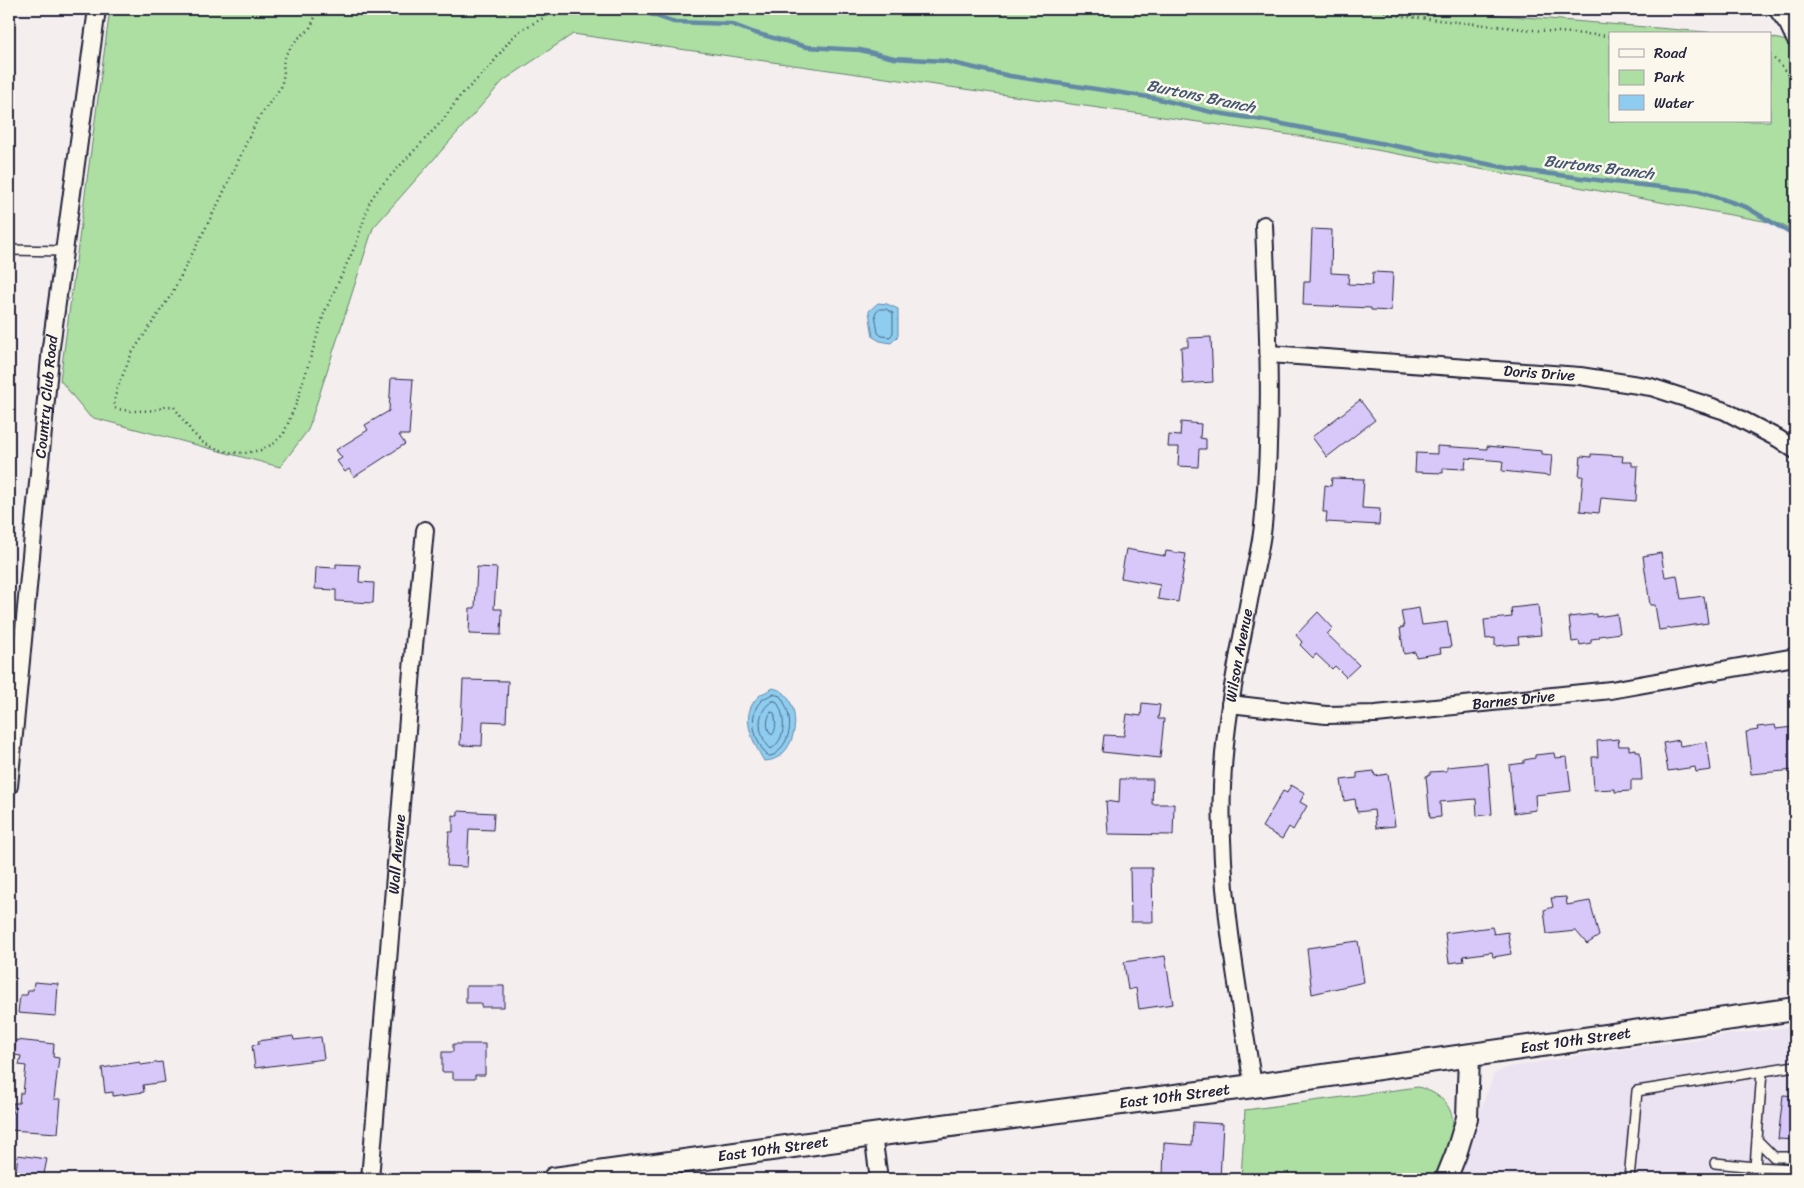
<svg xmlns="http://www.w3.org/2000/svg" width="1804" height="1188" font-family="Sriracha,sans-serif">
<rect width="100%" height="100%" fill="#f4eeef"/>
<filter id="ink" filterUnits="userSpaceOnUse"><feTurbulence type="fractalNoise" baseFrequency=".02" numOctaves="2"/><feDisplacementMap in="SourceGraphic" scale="10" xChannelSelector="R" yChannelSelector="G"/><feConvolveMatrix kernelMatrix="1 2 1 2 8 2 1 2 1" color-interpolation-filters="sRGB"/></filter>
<g filter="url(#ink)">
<path fill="#ece3f2" d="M1795 1026V1179H1455L1494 1074 1509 1067 1601 1052Z"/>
<g fill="#acdfa1" stroke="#67806e">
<path d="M110 9H1428L1730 34H1610V121H1770V37L1795 43V232L1780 224 1305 137 573 34 503 81 373 228 308 430 280 467 90 417 60 380Z"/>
<path d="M1418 1087C1438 1092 1454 1105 1453 1127 1452 1143 1440 1165 1435 1179H1241L1245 1110Z"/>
</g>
<g fill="#8ecdef" stroke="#6389a7">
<path d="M878 303 887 304 898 309V336L891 343 880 341 873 337 869 311Z"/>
<path d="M773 688C776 689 781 690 784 693 804 713 795 761 764 761 753 742 738 715 759 696 762 693 769 691 773 688Z"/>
</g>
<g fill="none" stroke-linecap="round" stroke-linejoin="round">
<g stroke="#4d6683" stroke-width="1">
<path d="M880 309H886L893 313V333L890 337 882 336 878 333 875 314Z"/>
<path d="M773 694 780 696C791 711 794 733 781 748 778 753 774 756 768 756 755 743 746 714 762 700 765 697 770 696 773 694Z"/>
<path d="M773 701H776C786 715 787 739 771 749 757 736 755 710 773 701Z"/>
<path d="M771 712 774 713C776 720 777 730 772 735 766 730 766 719 771 712Z"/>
</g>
<g stroke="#6389a7" stroke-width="4.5">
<path d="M516 9 533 12 561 9"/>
<path d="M595 9 645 12 674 22 731 24 755 33 807 47 860 50 894 58 944 61 1010 76 1155 98 1211 112 1262 120 1513 169 1613 182 1698 191 1746 207 1795 236"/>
</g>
</g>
<g fill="#d8c8fa" stroke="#22223b">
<path d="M1312 229 1332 230 1331 273 1349 274 1348 284 1372 285 1373 272 1393 273 1391 311 1371 310V308L1303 305 1304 282H1310Z"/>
<path d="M1211 337 1213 382 1183 384 1181 347H1188V338Z"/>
<path d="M391 378 413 379 409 435H399L405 444 354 477 349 469 345 472 337 461 342 458 336 450 368 430 365 425 389 411Z"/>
<path d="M1360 400 1375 420 1327 457 1312 437Z"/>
<path d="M1181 422 1201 424 1200 438 1206 439V449H1199L1198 467 1178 466 1179 447H1168L1169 435 1180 436Z"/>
<path d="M1437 446 1487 449V446L1542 451V454L1552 455 1550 476 1502 471 1503 461 1466 458 1465 469 1443 468V473L1415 472 1416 453 1437 454Z"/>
<path d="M1591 454 1623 456 1622 462H1632V466H1638L1636 501 1601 498 1599 513 1580 511 1583 476H1579L1581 456 1591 457Z"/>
<path d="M1332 478 1364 479 1362 508 1380 509 1379 525 1326 522 1327 512H1323L1325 485 1331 486Z"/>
<path d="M1126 549 1165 556 1166 551 1186 554 1178 602 1158 599 1160 585 1121 578Z"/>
<path d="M1661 553 1665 577 1677 575 1681 599 1704 596 1708 623 1659 630 1655 605H1650L1643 556Z"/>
<path d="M336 564 360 565 359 582 374 583 373 603 336 601V590L315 589 316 567 336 568Z"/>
<path d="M477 567 497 568 494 609H502L501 635 469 634 470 608H475Z"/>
<path d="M1538 605 1541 635 1518 637 1519 644 1495 646V638L1486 639 1484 620 1512 617 1511 608Z"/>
<path d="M1419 608 1422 625 1447 622 1451 647 1440 648 1441 653 1416 657 1415 652 1404 654 1400 628 1404 627 1401 611Z"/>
<path d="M1318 612 1333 628 1327 634 1359 665 1346 677 1335 666 1332 669 1316 654 1313 658 1300 645 1302 642 1296 635Z"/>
<path d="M1596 614V617L1617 614 1620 633 1599 636V638L1591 639V643L1580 645 1579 641 1572 642 1569 617Z"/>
<path d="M463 680 508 681 506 722 483 721 482 746 460 745Z"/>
<path d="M1142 703 1160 705 1158 719H1164L1160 758 1102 752 1104 735 1124 736 1127 714 1141 716Z"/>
<path d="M1775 725 1776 729 1793 727 1795 770 1751 774 1746 732 1758 730 1757 727Z"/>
<path d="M1618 739 1619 746H1629V750L1636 749V752H1640L1642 780H1631V791L1615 792V789L1594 790 1592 757H1598L1597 741Z"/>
<path d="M1679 740 1680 746 1707 742 1711 770 1696 772 1695 767 1668 771 1663 743Z"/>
<path d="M1554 753 1555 758 1567 757 1571 791 1535 795 1536 810 1514 813 1509 765 1524 763V760L1535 758V755Z"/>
<path d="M1488 763 1492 814 1477 816 1476 799 1440 802 1441 817 1430 818 1426 776 1430 775V772L1447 771V767Z"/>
<path d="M1374 771 1375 776 1388 774 1395 826 1376 828 1374 810 1357 812 1355 799 1344 801 1341 780 1357 778V773Z"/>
<path d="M1120 779H1153L1152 804H1174L1173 835 1108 834 1106 801 1119 803Z"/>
<path d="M1291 785 1305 793 1300 802 1307 806 1293 830 1289 827 1282 839 1262 827 1283 791 1287 793Z"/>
<path d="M458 811 494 813 493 830 469 829 467 867 447 866 449 832H453V815L458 816Z"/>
<path d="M1130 868H1152L1153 922H1131Z"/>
<path d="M1566 897 1567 905 1590 901 1599 936 1587 944 1576 931 1547 934 1544 910 1553 907 1551 898Z"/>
<path d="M1492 927 1494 934 1508 932 1511 954 1493 957 1492 952 1463 956 1464 961 1449 963 1445 933Z"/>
<path d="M1358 941 1364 982 1312 994 1307 948Z"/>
<path d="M1165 956 1173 1004 1139 1009 1136 988 1128 990 1124 962Z"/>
<path d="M34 982 58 984 56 1016 18 1013 20 995H27L28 990H33Z"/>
<path d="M466 986H504V1007H481V1003H466Z"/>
<path d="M293 1036 294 1040 321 1037 324 1059 255 1068 252 1045 259 1044 258 1041Z"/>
<path d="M16 1040 54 1044 53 1057 59 1058 54 1099H61L58 1133 9 1130V1112L12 1113 13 1103H19L20 1093H23L26 1066 19 1065 21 1056 14 1055Z"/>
<path d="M453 1044H485V1075H475V1079H453V1072H442V1052H453Z"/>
<path d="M140 1062 141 1065 162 1062 165 1082 143 1085 144 1092 113 1096V1092L105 1093 102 1068Z"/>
<path d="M1783 1095 1795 1096V1140L1778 1139Z"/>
<path d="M1193 1122 1223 1124 1220 1179H1163L1164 1143 1192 1145Z"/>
<path d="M18 1155 47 1159 43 1179H15Z"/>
</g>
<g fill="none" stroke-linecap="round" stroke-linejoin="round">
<g stroke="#22223b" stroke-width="12">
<g id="service">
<path d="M9 250 64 251"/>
<path d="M1762 1071 1755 1167 1795 1169"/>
<path d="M1757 1140 1774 1157H1795"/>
<path d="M1715 1163 1755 1167"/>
<path d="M1629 1179 1637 1091 1795 1066"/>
</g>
</g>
<g stroke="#22223b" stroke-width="20">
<g id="minor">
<path d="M1777 9 1788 24 1795 39"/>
<path id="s1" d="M1269 354 1580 376 1651 387 1725 411 1779 439 1795 450"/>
<path id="s2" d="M1230 704 1326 715 1376 714 1611 690 1795 657"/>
<path id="s3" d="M9 786 51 347 97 9"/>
<path id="s4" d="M1253 1086C1238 987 1218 888 1222 787 1224 721 1239 655 1251 590 1255 568 1261 547 1263 525 1273 425 1268 326 1264 225"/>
<path d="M873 1135 879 1179"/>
<path id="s5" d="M370 1179 414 646 425 530"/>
</g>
</g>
<g stroke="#22223b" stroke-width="24">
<path id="tertiary" d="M1446 1179 1456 1154 1467 1118 1469 1056"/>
</g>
<g stroke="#22223b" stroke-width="26">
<g id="secondary">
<path id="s6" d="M554 1179 873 1135 1253 1086 1795 1009"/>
</g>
</g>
<g stroke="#22223b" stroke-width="2.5" stroke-dasharray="1 4" stroke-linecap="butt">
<path d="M319 9 309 30 297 39 286 54 283 64 284 73 281 87 257 120 220 200 171 295 132 353 117 389 114 402 115 408C126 412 143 411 155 410 162 408 168 405 174 407L192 432 202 442 214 448 228 452 245 453 261 450 275 443 284 433 296 404 325 311 356 244 370 201 379 188 443 120 460 96 489 68 510 40 521 30 545 17 554 9"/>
<path d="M1380 9 1386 12 1400 16 1533 30 1610 36"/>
<path d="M1770 56C1787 67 1793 83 1795 102"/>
<path d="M1795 108C1793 120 1788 135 1795 146"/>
</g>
<use href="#service" stroke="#fbf7ec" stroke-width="9"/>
<use href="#minor" stroke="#fbf7ec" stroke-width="16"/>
<use href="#tertiary" stroke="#fbf7ec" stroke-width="20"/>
<use href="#secondary" stroke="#fbf7ec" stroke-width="22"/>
</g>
</g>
<g text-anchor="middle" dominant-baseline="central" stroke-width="5" stroke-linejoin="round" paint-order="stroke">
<g font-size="15" fill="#22223b" stroke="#fbf7ec">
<text stroke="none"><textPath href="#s1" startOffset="271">Doris Drive</textPath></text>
<text stroke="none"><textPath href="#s3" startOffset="391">Country Club Road</textPath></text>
<text stroke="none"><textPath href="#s4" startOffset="434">Wilson Avenue</textPath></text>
<text stroke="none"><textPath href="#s2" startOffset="285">Barnes Drive</textPath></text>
<text stroke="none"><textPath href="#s5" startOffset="326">Wall Avenue</textPath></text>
<text stroke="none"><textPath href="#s6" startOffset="1031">East 10th Street</textPath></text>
<text stroke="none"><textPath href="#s6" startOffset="626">East 10th Street</textPath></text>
<text stroke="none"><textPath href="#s6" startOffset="221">East 10th Street</textPath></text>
</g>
<g font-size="16" font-style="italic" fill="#425571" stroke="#fbf7ec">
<text transform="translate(1201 96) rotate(12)">Burtons Branch</text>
<text transform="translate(1599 167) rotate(7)">Burtons Branch</text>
</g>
</g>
<rect width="1804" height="1188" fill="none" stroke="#fbf7ec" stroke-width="30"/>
<rect x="15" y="15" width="1774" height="1158" fill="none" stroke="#22223b" stroke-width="2" filter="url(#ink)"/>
<rect x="1609" y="32" width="162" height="90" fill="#fbf7ec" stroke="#a4a2a5"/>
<rect x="1619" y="49" width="25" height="8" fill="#fbf7ec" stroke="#a4a2a5"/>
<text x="1654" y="58" font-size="15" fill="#22223b">Road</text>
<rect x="1619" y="70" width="25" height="15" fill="#acdfa1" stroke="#a4a2a5"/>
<text x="1654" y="82" font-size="15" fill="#22223b">Park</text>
<rect x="1619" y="95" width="25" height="15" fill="#8ecdef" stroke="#a4a2a5"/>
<text x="1654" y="108" font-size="15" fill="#22223b">Water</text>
</svg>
